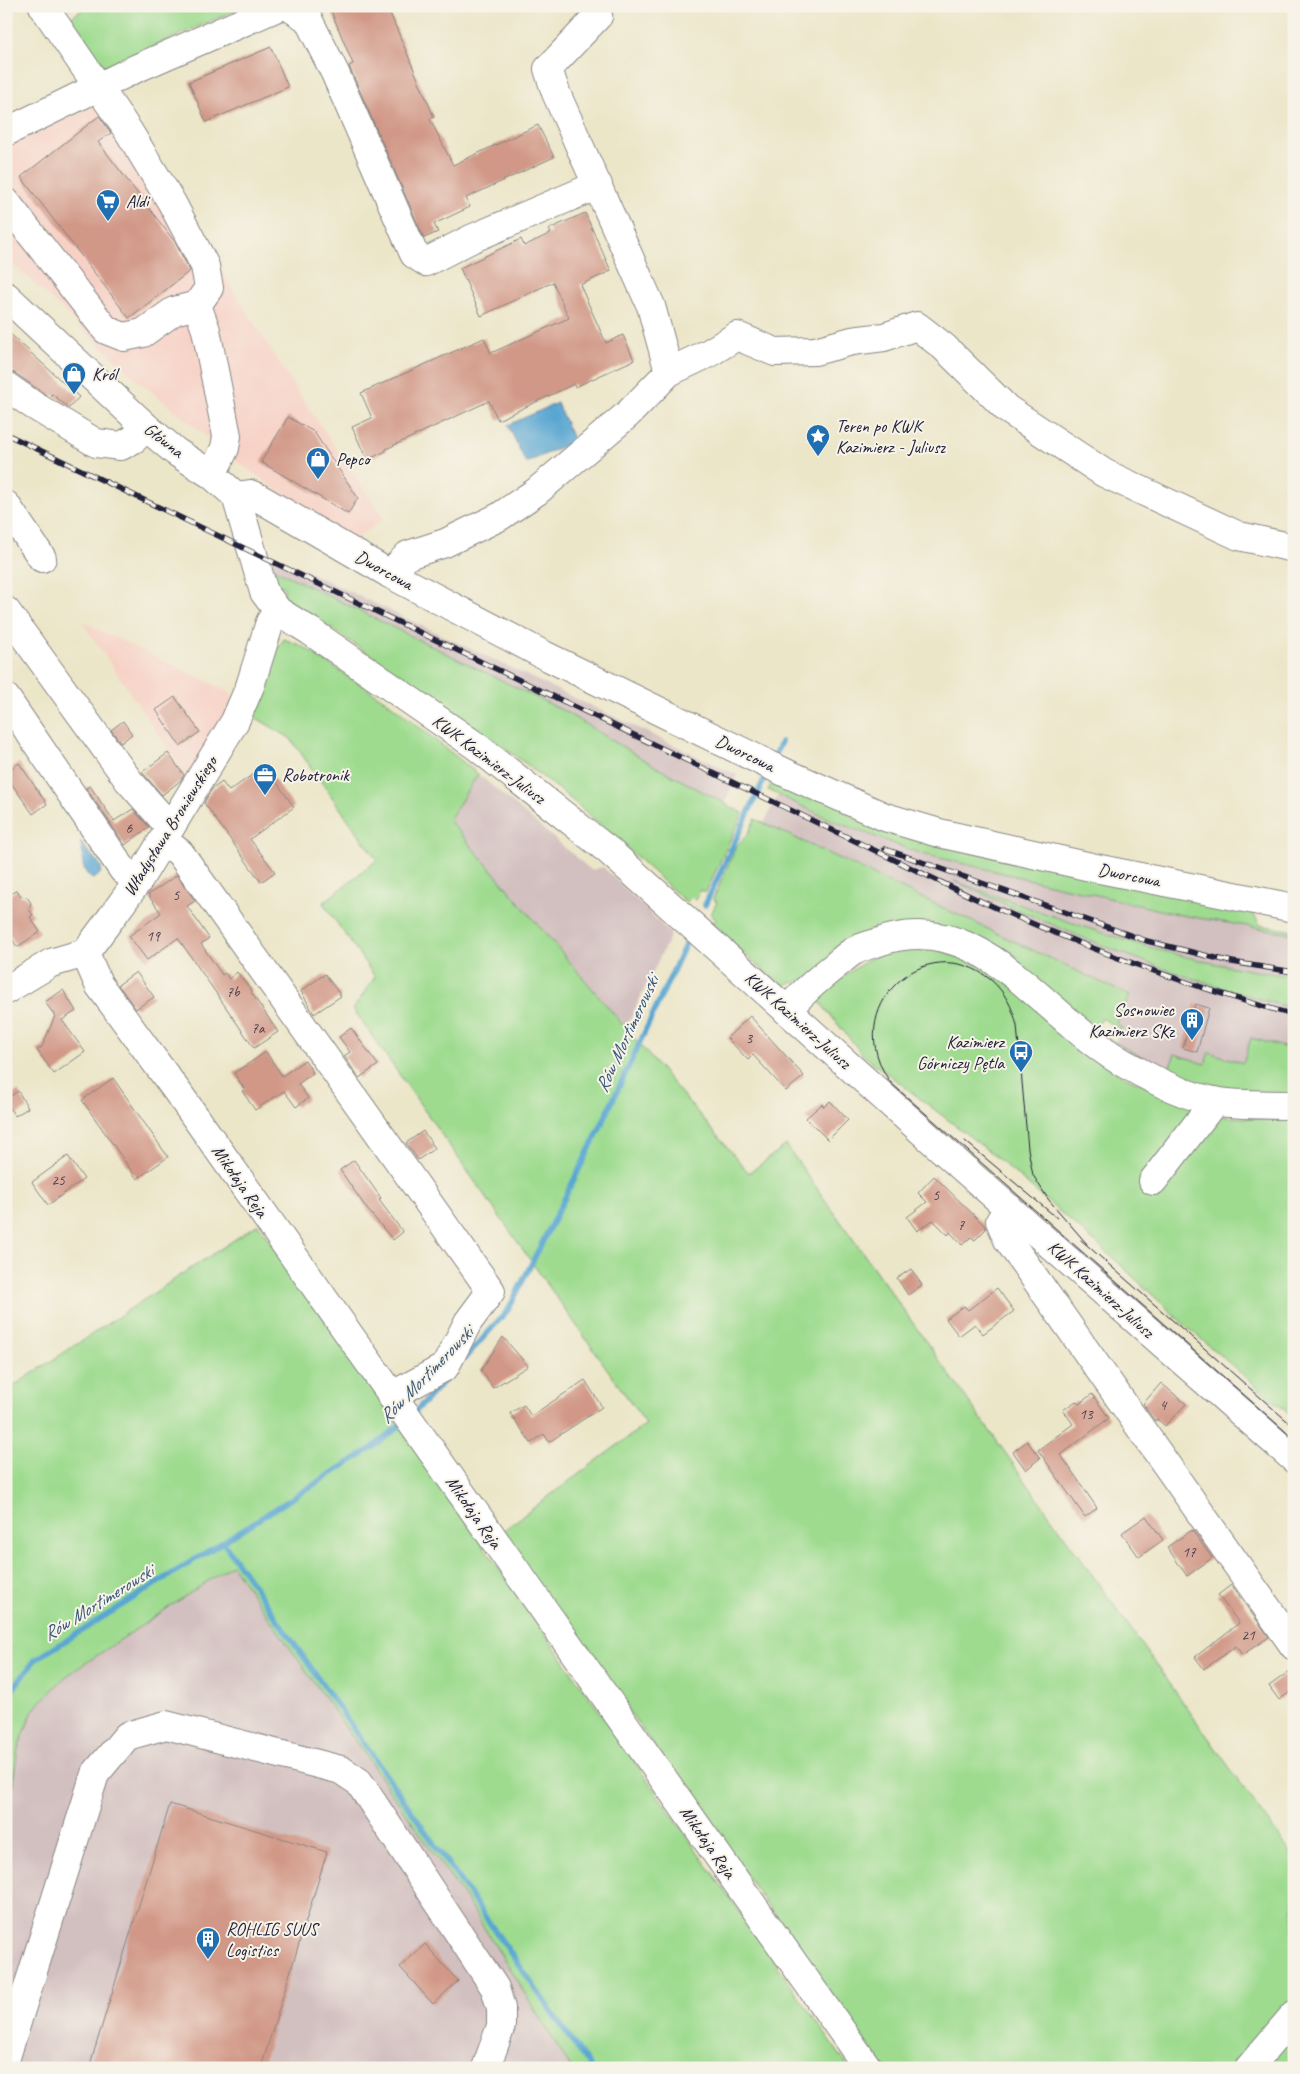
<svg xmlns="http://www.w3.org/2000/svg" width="1300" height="2074" font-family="Caveat,sans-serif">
<rect width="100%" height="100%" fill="#f7f3e8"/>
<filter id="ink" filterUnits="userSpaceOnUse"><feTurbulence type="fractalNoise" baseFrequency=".02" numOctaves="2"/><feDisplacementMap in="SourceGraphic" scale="10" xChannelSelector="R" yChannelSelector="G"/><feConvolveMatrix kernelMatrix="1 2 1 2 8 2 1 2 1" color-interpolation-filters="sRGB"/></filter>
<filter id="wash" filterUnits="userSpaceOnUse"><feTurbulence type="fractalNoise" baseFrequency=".0096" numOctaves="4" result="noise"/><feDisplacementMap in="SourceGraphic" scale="20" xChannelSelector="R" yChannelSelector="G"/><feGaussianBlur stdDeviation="1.12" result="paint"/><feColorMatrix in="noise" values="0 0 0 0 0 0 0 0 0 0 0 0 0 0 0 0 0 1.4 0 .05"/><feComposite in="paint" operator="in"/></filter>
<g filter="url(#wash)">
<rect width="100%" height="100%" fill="#ece6c9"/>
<g fill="#f7d1c6">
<path d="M120 95 216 263 299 394 384 519 355 539 315 518 242 465 137 380 6 257V147Z"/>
<path d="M82 622 231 693 232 707 189 779Z"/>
</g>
<g fill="#d2bfbf">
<path d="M270 554 737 775 724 804 658 768 562 710 272 568Z"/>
<path d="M478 774 591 870 603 867 671 934 626 1027 449 820Z"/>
<path d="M778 795 833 821 922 854 1181 915 1294 934V976L1229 967 1135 944 962 884 1069 932 1195 979 1294 1009V1050L1251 1038 1243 1063 1209 1052 1206 1064 1169 1072 1115 1042 1122 1028 1117 1024 1129 996 764 823Z"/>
<path d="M232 1565 470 1905 571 2068H6V1828L18 1749 33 1710 65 1677Z"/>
</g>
<g fill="#9edb8f" stroke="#607e65">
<path d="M87 6H246L105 67 68 20Z"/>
<path d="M272 568 562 710 658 768 743 813 706 892 700 890 696 900 691 897 686 902C645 865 604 826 561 791 473 721 377 660 284 597L282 594 285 592 283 586 278 587Z"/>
<path d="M284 639 302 646 389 703 478 774 449 820 749 1173 786 1145 1294 1858V2068H884L501 1532 646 1424 353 1009 375 977 323 903 377 860 290 738 253 716 272 656Z"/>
<path d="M773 781 1252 912 1260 925 1294 931V934L1181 915 922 854 833 821 768 790Z"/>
<path d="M755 819 1130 996 1117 1023 1122 1028 1121 1030 1102 1018 1093 1030 937 928 797 982 780 985 712 925 716 920 711 914 717 902 713 899 737 845 748 834Z"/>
<path d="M954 881C1065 920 1175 964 1294 976V1009C1239 993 1183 977 1130 956 1070 934 1012 907 954 881Z"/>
<path d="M921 943 990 969 1125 1077 1227 1117 1294 1120V1418L1189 1329 1111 1256 990 1152 863 1055 818 1000 832 984 881 951Z"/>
<path d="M1107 1038 1168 1072 1175 1054 1205 1064 1209 1052 1243 1063 1251 1038 1294 1050V1096L1261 1097 1185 1083Z"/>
<path d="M258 1224 849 2068H571L470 1905 232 1565 65 1677 33 1710 18 1749 6 1828V1391Z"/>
</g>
<g fill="#59a6d2" stroke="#3e6486">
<path d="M557 403 574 441 526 463 508 425Z"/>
<path d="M80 842 101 866C102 874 99 876 92 879 77 866 86 857 80 842Z"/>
</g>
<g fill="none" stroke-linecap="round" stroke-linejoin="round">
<g stroke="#59a6d2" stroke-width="5.5">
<path d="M774 758 781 742"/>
<path d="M705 905 768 771"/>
<path d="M459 1365 508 1310 600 1128 687 941"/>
<path d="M413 1414 446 1379"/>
<path d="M223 1542 591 2068"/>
<path d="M6 1707 12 1690 35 1660 372 1448 402 1424"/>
</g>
</g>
<g id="blocks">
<g fill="#d19887">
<path d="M329 6H387L434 117 430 119 453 165 538 125 554 157 466 198 470 207 434 224 438 232 424 238 349 66 353 64Z"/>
<path d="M271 47 288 87 206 122 189 82Z"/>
<path d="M99 116 111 133 98 142 175 242 190 271 129 318 21 177Z"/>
<path d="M585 213 611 271 580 285 606 343 623 335 634 360 575 387 574 384 498 420 489 401 386 449V451L367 460 352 427 372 418 361 393 484 338 491 353 569 318 553 282 481 316 460 268 521 239 524 246 551 233 549 229Z"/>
<path d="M6 330 79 397 69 408 52 394 49 397 15 373 6 371Z"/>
<path d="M288 417 314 432 358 498 348 514 261 462Z"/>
<path d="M175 697 200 732 180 746 156 710Z"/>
<path d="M123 721 132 734 121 743 111 730Z"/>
<path d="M168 753 184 775 180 781 162 795 142 772Z"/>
<path d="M19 763 47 804 33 814 6 776V772Z"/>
<path d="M265 766 294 807 250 839 275 872 261 882 204 803 211 790 222 782 229 791Z"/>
<path d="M90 786 114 821 133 809 149 827 125 845 86 788Z"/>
<path d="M177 875 195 901 187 906 209 938 201 944 222 975 225 973 229 979 237 972 252 991 251 992 278 1032 254 1048 178 938 147 960 129 936 161 913 148 895Z"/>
<path d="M17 890 21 896 27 897 31 903 29 909 33 915 30 917 40 932 17 947 6 929V897Z"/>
<path d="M136 972 154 997 136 1009 118 985Z"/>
<path d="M325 974 341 996 314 1014 301 991Z"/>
<path d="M63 990 76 1011 62 1020 85 1052 54 1074 37 1050 42 1047 55 1016 45 1002Z"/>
<path d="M1195 1004 1209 1008 1197 1052 1183 1048Z"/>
<path d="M750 1016 804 1076 786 1091 753 1055 748 1060 727 1038Z"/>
<path d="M351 1028 378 1065 359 1078 344 1056 350 1052 339 1037Z"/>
<path d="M266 1052 282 1076 305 1060 313 1073 298 1084 308 1098 296 1107 284 1091 255 1110 242 1091 245 1090 234 1073Z"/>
<path d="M113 1078 168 1157 137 1179 82 1100Z"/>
<path d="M18 1091 28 1108 15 1116 6 1103V1099Z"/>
<path d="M830 1101 848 1120 828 1140 806 1118 822 1104 824 1107Z"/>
<path d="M423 1131 435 1148 418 1160 406 1143Z"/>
<path d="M68 1156 84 1179 48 1205 32 1182Z"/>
<path d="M354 1160 381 1198 379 1200 403 1232 393 1240 367 1209 340 1170Z"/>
<path d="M934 1176 985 1226 986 1229 975 1240 971 1237 962 1245 950 1232 948 1235 933 1220 917 1231 907 1217 927 1202 918 1193Z"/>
<path d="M911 1269 922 1285 908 1295 897 1278Z"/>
<path d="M997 1288 1014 1311 983 1334 975 1324 959 1336 946 1319 964 1306 968 1310Z"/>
<path d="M503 1337 528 1366 493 1388 481 1370Z"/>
<path d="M585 1380 602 1407 549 1442 544 1434 531 1443 510 1413 524 1405 531 1416Z"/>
<path d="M1161 1383 1186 1404 1165 1426 1157 1419 1155 1421 1143 1404Z"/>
<path d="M1092 1394 1109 1418 1061 1455 1097 1508 1085 1517 1038 1450 1073 1424 1063 1410 1076 1401 1079 1404Z"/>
<path d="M1027 1441 1040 1458 1026 1470 1013 1452Z"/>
<path d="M1146 1516 1163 1540 1139 1557 1122 1533Z"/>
<path d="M1192 1530 1212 1558 1187 1576 1167 1547Z"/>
<path d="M1231 1585 1269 1637 1242 1655 1236 1646 1204 1669 1195 1657 1239 1623 1218 1595Z"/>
<path d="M1294 1668V1689L1279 1700 1269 1686Z"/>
<path d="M170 1804 327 1852 261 2068H89Z"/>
<path d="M425 1944 458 1981 433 2004 400 1967Z"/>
</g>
</g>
</g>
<g filter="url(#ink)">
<use href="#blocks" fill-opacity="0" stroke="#878482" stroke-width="1"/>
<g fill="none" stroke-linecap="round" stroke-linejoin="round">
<g stroke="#878482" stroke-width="30">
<g id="minor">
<path d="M288 6 308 19 335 73 414 254 426 262 471 239 598 185"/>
<path d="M6 132 135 69 280 6"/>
<path d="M6 202 106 330 124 337 143 333 174 311 197 305 209 288 205 266 172 203 129 132 43 6"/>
<path d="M6 296 146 427 176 452 212 475 236 496 264 592 278 611 310 631 476 746 609 851 964 1169 1294 1459"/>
<path d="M197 305 206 330 227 436 225 448 212 475"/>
<path d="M669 372 709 353 737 336 775 352 815 351 852 341 884 337 917 326 944 347 1007 409 1104 473 1239 536 1294 548"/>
<path d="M6 386 33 405 96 443 121 446 134 439 146 427"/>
<path d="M236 496 250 494 259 498 390 574 542 654 786 773 885 817 939 833 1100 869 1294 908"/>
<path d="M6 505 42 558"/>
<path d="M390 574 408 555 445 543 499 517 536 492 628 414 669 372 651 306 556 93 548 69 598 16 594 6"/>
<path d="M6 611 129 781 162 818 172 825"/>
<path d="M6 698 123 870 138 881"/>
<path d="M163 840 180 853 491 1291 468 1322 445 1367 391 1396"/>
<path d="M85 953 99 985 179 1094 868 2068"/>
<path d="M6 990 51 963 85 953 111 918 138 881 235 721 250 686 270 622 278 611"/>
<path d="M787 1011C801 993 818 979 836 965 842 960 848 954 854 951 861 947 869 945 876 943 981 903 1046 1021 1127 1065 1153 1080 1185 1096 1214 1101 1239 1106 1269 1104 1294 1105"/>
<path d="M1153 1181 1215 1101"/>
<path d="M1009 1208 1000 1221 1008 1240 1294 1646"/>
<path d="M6 2057 95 1774 127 1736 166 1725 341 1770 359 1782 495 1988 501 2008V2026L486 2068"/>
<path d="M1249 2068 1294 2015"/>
</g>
</g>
<use href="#minor" stroke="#fff" stroke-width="28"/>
<g stroke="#22223b" stroke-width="1">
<path d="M965 1141 1057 1218"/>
<path d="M1081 1240 1294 1427"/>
<path d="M1087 1244 1048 1199 1033 1175 1028 1149 1017 1026C1013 1008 1005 992 991 980 926 926 837 1009 891 1083L1294 1439"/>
</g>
<g stroke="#22223b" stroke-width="5.5">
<g id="rail">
<path d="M6 434 974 898C1078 945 1184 985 1294 1015"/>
<path d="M885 849 1147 941 1232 962 1294 972"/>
</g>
</g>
<use href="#rail" stroke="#f7f3e8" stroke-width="4" stroke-dasharray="11" stroke-linecap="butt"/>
</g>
</g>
<defs>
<g id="supermarket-pin" transform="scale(1.25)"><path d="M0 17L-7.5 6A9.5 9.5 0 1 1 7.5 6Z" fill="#1f6fb2" stroke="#f7f3e8"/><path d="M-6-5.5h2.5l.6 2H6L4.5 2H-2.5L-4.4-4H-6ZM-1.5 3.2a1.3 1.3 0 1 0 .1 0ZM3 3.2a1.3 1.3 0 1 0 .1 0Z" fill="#fff"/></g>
<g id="shop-pin" transform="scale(1.25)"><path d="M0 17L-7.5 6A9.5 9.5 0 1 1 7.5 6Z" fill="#1f6fb2" stroke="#f7f3e8"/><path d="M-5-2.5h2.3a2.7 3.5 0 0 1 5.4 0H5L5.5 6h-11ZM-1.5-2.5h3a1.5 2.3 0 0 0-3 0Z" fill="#fff"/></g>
<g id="sight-pin" transform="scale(1.25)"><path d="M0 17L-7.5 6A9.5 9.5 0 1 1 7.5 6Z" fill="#1f6fb2" stroke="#f7f3e8"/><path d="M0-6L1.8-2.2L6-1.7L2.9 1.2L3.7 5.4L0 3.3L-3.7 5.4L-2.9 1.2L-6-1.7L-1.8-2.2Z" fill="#fff"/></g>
<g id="office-pin" transform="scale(1.25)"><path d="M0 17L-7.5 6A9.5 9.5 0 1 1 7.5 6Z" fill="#1f6fb2" stroke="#f7f3e8"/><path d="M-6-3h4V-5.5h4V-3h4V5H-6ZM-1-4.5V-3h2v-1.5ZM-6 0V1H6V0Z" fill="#fff"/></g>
<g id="building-pin" transform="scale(1.25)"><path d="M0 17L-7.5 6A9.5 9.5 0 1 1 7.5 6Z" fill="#1f6fb2" stroke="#f7f3e8"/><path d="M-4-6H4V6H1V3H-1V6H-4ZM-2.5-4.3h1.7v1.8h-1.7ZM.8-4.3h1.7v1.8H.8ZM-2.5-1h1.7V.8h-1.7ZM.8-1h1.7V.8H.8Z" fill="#fff"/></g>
<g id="bus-pin" transform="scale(1.25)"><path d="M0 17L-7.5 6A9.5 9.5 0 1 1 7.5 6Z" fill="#1f6fb2" stroke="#f7f3e8"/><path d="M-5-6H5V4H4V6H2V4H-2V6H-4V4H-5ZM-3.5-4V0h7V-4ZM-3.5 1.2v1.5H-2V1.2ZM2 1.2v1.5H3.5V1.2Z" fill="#fff"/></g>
</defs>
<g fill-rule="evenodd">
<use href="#supermarket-pin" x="108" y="201"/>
<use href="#shop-pin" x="74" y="374"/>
<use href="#sight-pin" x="818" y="436"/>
<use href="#shop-pin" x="318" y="459"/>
<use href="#office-pin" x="265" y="775"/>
<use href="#building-pin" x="1192" y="1020"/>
<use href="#bus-pin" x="1021" y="1052"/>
<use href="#building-pin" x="208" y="1939"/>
</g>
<g text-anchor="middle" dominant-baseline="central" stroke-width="4" stroke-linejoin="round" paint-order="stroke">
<g font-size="15" fill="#4e404e">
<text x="129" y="828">6</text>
<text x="176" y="895">5</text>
<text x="153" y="936">19</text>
<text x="233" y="992">7b</text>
<text x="258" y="1028">7a</text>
<text x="749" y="1038">3</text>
<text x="58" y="1180">25</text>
<text x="936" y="1195">5</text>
<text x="961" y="1225">7</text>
<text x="1163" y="1405">4</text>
<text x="1086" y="1414">13</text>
<text x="1189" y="1552">17</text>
<text x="1248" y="1635">21</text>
</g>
<g font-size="18" fill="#22223b" stroke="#f7f3e8" text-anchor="start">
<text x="126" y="201">Aldi</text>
<text x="92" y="374">Król</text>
<text x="836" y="426">Teren po KWK<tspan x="836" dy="21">Kazimierz - Juliusz</tspan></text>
<text x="336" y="459">Pepco</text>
<text x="282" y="775">Robotronik</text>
<text x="1174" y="1010" text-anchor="end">Sosnowiec<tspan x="1174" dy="21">Kazimierz SKz</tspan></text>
<text x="1004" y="1042" text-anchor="end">Kazimierz<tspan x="1004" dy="21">Górniczy Pętla</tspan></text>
<text x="226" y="1929">ROHLIG SUUS<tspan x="226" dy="21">Logistics</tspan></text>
</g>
<g font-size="18" fill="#22223b" stroke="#f7f3e8">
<text transform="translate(164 440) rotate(38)">Główna</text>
<text transform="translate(384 570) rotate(29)">Dworcowa</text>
<text transform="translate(745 753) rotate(26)">Dworcowa</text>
<text transform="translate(489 759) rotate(37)">KWK Kazimierz-Juliusz</text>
<text transform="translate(170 826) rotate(-58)">Władysława Broniewskiego</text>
<text transform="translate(1129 875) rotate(11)">Dworcowa</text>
<text transform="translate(798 1020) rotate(42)">KWK Kazimierz-Juliusz</text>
<text transform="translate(240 1181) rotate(55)">Mikołaja Reja</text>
<text transform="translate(1101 1289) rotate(42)">KWK Kazimierz-Juliusz</text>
<text transform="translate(474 1512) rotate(55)">Mikołaja Reja</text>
<text transform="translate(708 1842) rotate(55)">Mikołaja Reja</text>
</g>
<g font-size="19" font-style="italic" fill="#385777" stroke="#f7f3e8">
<text transform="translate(627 1034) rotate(-65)">Rów Mortimerowski</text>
<text transform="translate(426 1375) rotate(-46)">Rów Mortimerowski</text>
<text transform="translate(98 1603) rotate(-32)">Rów Mortimerowski</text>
</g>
</g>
<rect width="1300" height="2074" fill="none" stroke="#f7f3e8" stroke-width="25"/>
</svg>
